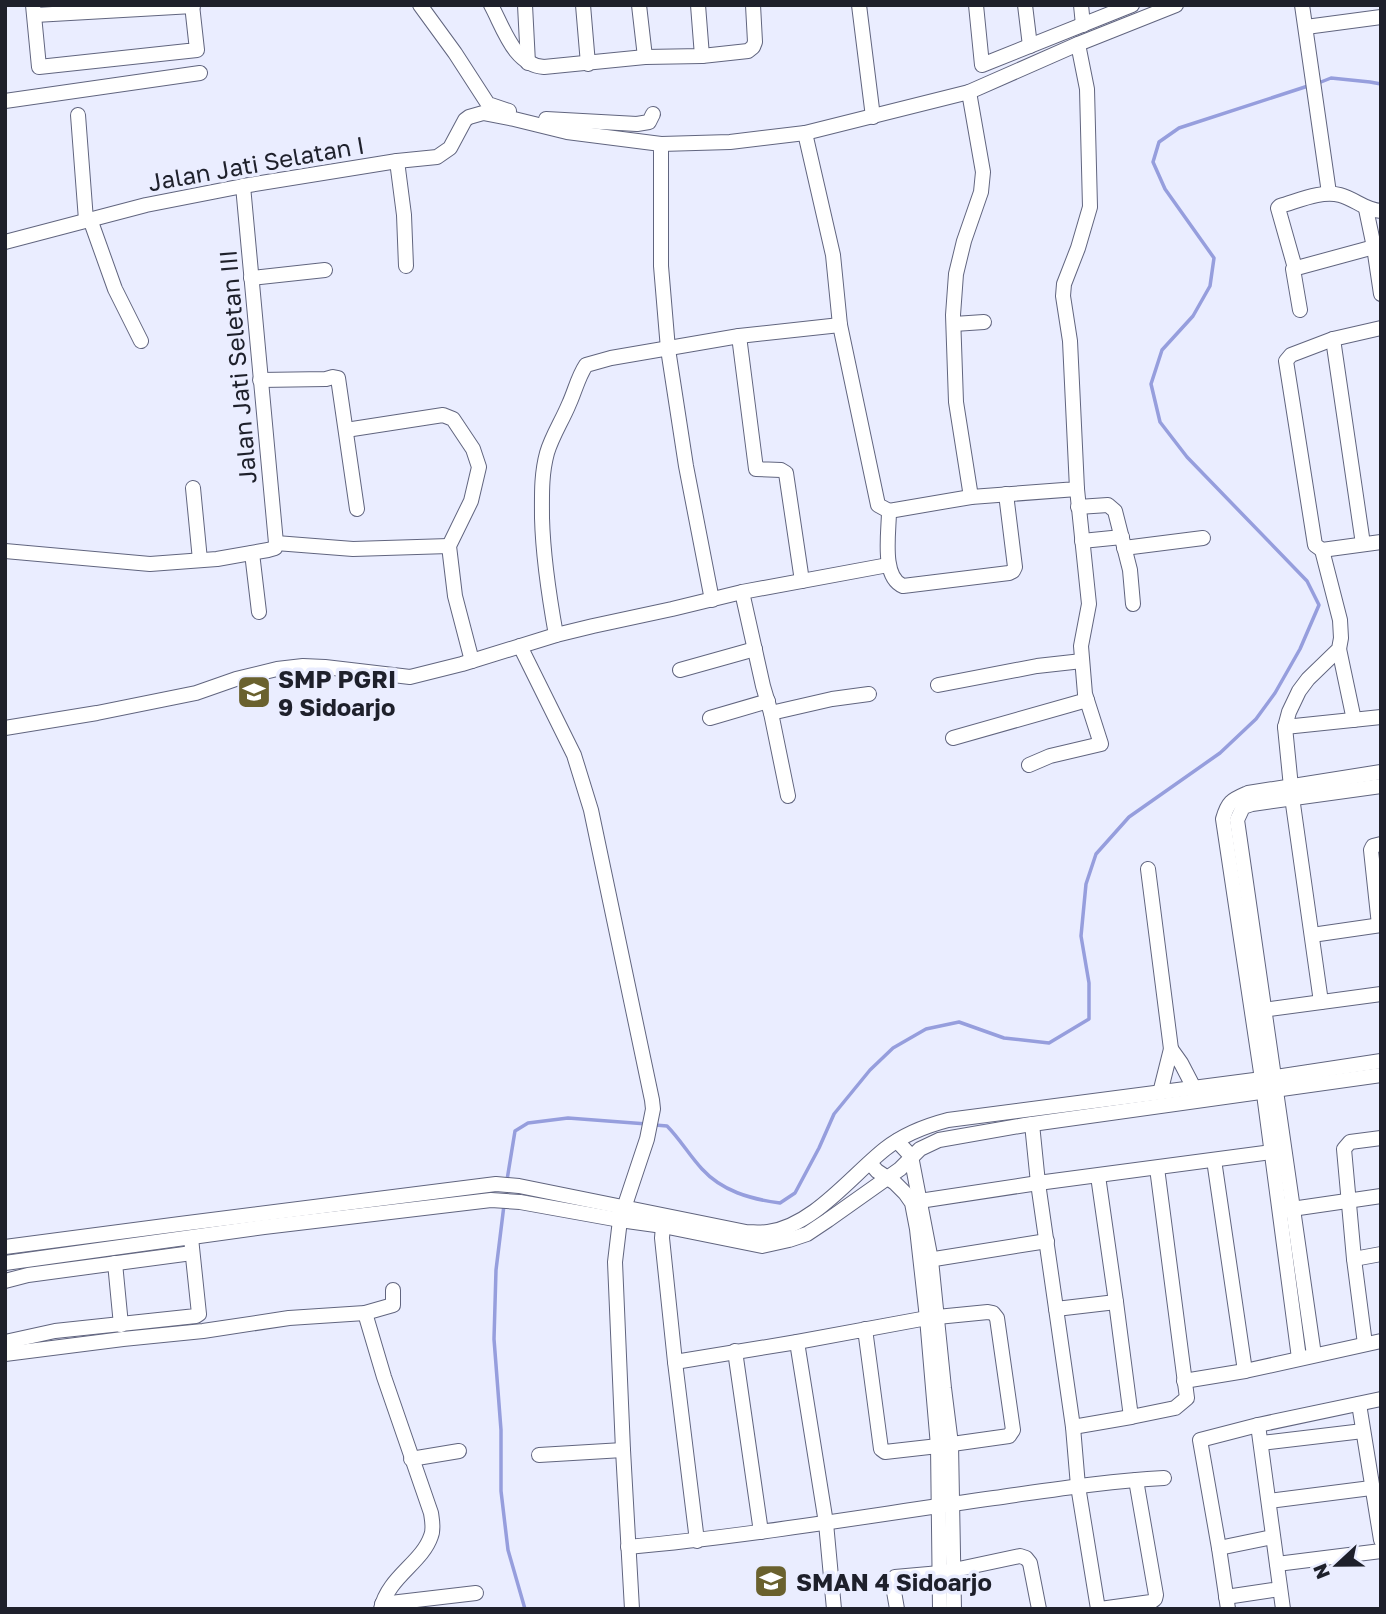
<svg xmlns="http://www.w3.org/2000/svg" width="1386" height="1614" font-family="'Golos Text',sans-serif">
<rect width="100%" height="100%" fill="#eaedff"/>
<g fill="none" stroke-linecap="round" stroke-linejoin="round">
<g stroke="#969edd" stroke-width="3.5">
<path d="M1316 84 1331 78 1370 82 1381 84"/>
<path d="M655 1125 667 1126C680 1139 689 1155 702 1169 722 1191 750 1199 780 1203L795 1193 819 1148 834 1114 870 1070 893 1048 926 1029 959 1022 1004 1038 1049 1043 1089 1019V983L1081 936 1086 884 1096 854 1129 817 1220 753 1256 719 1275 693 1300 649 1319 605 1307 581 1187 457 1160 422 1151 384 1162 350 1193 316 1210 286 1214 258 1165 189 1153 162 1159 142 1179 128 1308 86"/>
<path d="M507 1180 515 1131 528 1123 568 1118 647 1124"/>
<path d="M504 1205 496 1270 494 1339 501 1430V1491L508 1550 525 1609"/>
</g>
<g stroke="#61657f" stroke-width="16">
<g id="minor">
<path d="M33 5 39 67 197 50 192 5"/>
<path d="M420 5 455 53 488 104 509 111"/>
<path d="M491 5C504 29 514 65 544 67L645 57 702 56 748 51 753 47 755 42 753 5"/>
<path d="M525 5 528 63"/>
<path d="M583 5 588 64"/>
<path d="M639 5 645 57"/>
<path d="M698 5 702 56"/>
<path d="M859 5 873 117"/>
<path d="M976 5 982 65 1132 5"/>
<path d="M1025 5 1030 46"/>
<path d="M1081 5 1083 25"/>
<path d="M1302 5 1329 193"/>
<path d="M35 15 193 6"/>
<path d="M1306 27 1381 17"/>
<path d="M969 92 1078 44 1176 5"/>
<path d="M5 101 200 73"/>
<path d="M78 115 86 220"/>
<path d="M546 119 637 124 649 122 653 114"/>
<path d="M805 133 833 255 840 325 878 505 889 511C889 532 881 577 903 586L1009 573 1013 571 1015 567 1006 494"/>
<path d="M661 144 730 142 805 133 969 92 983 172 981 192 964 241 956 274 953 315 956 402 971 497"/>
<path d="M397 161 404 215 406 266"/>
<path d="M243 186 276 543"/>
<path d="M1366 209 1374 247 1381 294"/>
<path d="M90 219 115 289 141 341"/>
<path d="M5 242 146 205 243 186 397 161 437 157 450 148 465 120 469 117 483 113 514 119 567 132 661 144V266L668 349 686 466 712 600"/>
<path d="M1295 268 1278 208 1280 206C1298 201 1321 190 1340 195 1355 199 1365 210 1381 211"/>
<path d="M251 278 325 270"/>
<path d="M1300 310 1293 269 1374 247"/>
<path d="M954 324 984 322"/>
<path d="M1381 328 1333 339 1291 355 1286 361 1315 545 1322 550 1381 542"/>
<path d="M739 336 756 469 781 470 786 473 802 581"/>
<path d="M1333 339 1363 544"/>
<path d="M260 380 326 379 333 377 338 378 357 509"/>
<path d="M346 430 443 415 453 419 473 449 479 467 471 501 449 546 455 596 472 661"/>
<path d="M193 488 200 560"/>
<path d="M1078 507 1108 505 1115 511 1130 570 1133 604"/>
<path d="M889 511 971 497 1077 489 1070 341 1063 296 1064 284 1078 248 1090 207 1087 89 1078 44"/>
<path d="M1082 541 1122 537"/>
<path d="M276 543 353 549 449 546"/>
<path d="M1124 548 1203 538"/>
<path d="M5 551 150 564 217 559 268 550 275 548 276 543"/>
<path d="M252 553 259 612"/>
<path d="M742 592 763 686 771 713 788 796"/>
<path d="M556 635C549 596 543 558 542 518 542 496 541 475 547 453 552 436 562 421 569 404 575 391 578 377 586 365L611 358 739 336 840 325"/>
<path d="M520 646 574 755 591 810 652 1100 653 1109 647 1139 620 1220 615 1262 623 1450 632 1609"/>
<path d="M1339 649 1354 720"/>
<path d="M680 670 755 649"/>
<path d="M938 685 1037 666 1082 661"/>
<path d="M771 713 832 699 869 694"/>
<path d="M710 718 768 701"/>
<path d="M1285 727 1381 717"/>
<path d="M5 728 97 713 196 693 236 679 277 669 303 666 325 667 410 677 462 664 556 635 593 626 672 609 742 592 888 565"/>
<path d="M953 738 1087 700"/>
<path d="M1029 765 1050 756 1101 744 1085 694 1081 646 1089 604 1077 489"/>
<path d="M1148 869 1171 1049"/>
<path d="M1379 925 1371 850 1373 846 1381 844"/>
<path d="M1312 935 1381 925"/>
<path d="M1321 1002 1292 797 1285 727 1289 712 1299 691 1308 679 1339 649 1341 638 1340 620 1322 550"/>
<path d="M1263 1010 1381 994"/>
<path d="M1160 1093 1171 1049 1181 1063 1194 1088"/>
<path d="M1032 1124 1038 1183 1073 1427 1078 1486 1098 1609"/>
<path d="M897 1141 911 1156 931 1260 944 1388 951 1444 954 1609"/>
<path d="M1214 1160 1245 1371"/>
<path d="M870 1163 877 1171 895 1183 905 1193 912 1203 917 1229 927 1318 938 1446 940 1609"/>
<path d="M1098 1176 1116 1302 1131 1417"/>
<path d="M913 1202 1038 1183 1272 1152"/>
<path d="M1285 1210 1381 1196"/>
<path d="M663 1226 662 1238 675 1362 697 1541"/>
<path d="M5 1247 180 1224 496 1184 519 1186 746 1232C753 1232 761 1233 768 1232 813 1226 851 1176 885 1149 904 1134 925 1126 948 1120L1262 1079 1381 1061"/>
<path d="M1354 1259 1381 1254"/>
<path d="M922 1261 1047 1241"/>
<path d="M5 1263 264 1227 491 1200 520 1202 620 1220 663 1226 762 1246 789 1240 807 1234 828 1220 900 1169 920 1149 939 1140 1025 1125 1381 1075"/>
<path d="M115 1263 121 1325"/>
<path d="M5 1281 28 1275 192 1253"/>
<path d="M1056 1309 1116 1302"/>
<path d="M365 1313 384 1377 431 1513C432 1520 434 1529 431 1536 422 1563 388 1577 381 1609"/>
<path d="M5 1342 55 1331 196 1316 199 1314 191 1238"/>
<path d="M797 1342 826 1523 834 1609"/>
<path d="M1365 1344 1354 1259 1344 1149 1350 1142 1381 1138"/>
<path d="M735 1351 761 1532"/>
<path d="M5 1354 123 1339 203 1331 289 1318 365 1313 393 1305V1290"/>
<path d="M1314 1355C1289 1176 1261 998 1237 820L1243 807 1252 804 1381 786"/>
<path d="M1299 1358 1262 1079 1223 819C1228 801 1232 800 1248 793L1381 772"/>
<path d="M675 1362 797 1342 927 1318 988 1312 993 1313 997 1318 1013 1430 1009 1436 938 1446 885 1452 881 1449 865 1329"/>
<path d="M1184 1381 1245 1371 1381 1341"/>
<path d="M1359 1404 1381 1540"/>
<path d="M1258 1425 1283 1609"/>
<path d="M1073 1427 1131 1417 1175 1408 1187 1398 1157 1168"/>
<path d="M1261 1443 1363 1431"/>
<path d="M539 1455 623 1450"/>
<path d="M411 1459 459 1451"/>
<path d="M1269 1501 1371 1488"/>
<path d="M628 1547C751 1536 872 1515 994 1498 1051 1490 1107 1481 1164 1478"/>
<path d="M1219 1548 1272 1537"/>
<path d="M1277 1564 1381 1551"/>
<path d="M1226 1597 1280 1589"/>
<path d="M382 1604 476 1593"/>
<path d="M897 1609 892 1580 895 1577 940 1573 1020 1556 1026 1558 1030 1563 1039 1609"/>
<path d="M1100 1609 1151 1602 1155 1599 1156 1595 1136 1480"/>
<path d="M1228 1609 1219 1548 1200 1440 1258 1425 1381 1399"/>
</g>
</g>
<use href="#minor" stroke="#fff" stroke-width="14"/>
</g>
<defs>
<g id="school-square" transform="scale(1.75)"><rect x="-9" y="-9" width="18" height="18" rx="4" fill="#6a612e" stroke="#eaedff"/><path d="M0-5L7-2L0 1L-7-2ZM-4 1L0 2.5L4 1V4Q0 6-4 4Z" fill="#fff"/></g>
</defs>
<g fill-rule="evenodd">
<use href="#school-square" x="254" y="692"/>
<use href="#school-square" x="771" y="1581"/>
</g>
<g text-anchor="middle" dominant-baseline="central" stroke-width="7" stroke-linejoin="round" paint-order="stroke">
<g font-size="24" fill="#1e202b" stroke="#eaedff">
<text transform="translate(256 163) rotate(-10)">Jalan Jati Selatan I</text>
<text transform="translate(237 367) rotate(-95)">Jalan Jati Seletan III</text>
</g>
<g font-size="24" font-weight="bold" fill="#1e202b" stroke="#eaedff" text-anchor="start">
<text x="278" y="678">SMP PGRI<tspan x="278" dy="28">9 Sidoarjo</tspan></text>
<text x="796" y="1581">SMAN 4 Sidoarjo</text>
</g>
</g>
<rect width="1386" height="1614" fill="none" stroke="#1e202b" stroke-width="14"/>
<g transform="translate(1337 1565) rotate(248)" stroke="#eaedff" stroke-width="5" paint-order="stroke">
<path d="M0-5L12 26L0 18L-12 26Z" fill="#1e202b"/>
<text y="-10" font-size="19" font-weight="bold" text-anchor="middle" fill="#1e202b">N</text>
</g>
</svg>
